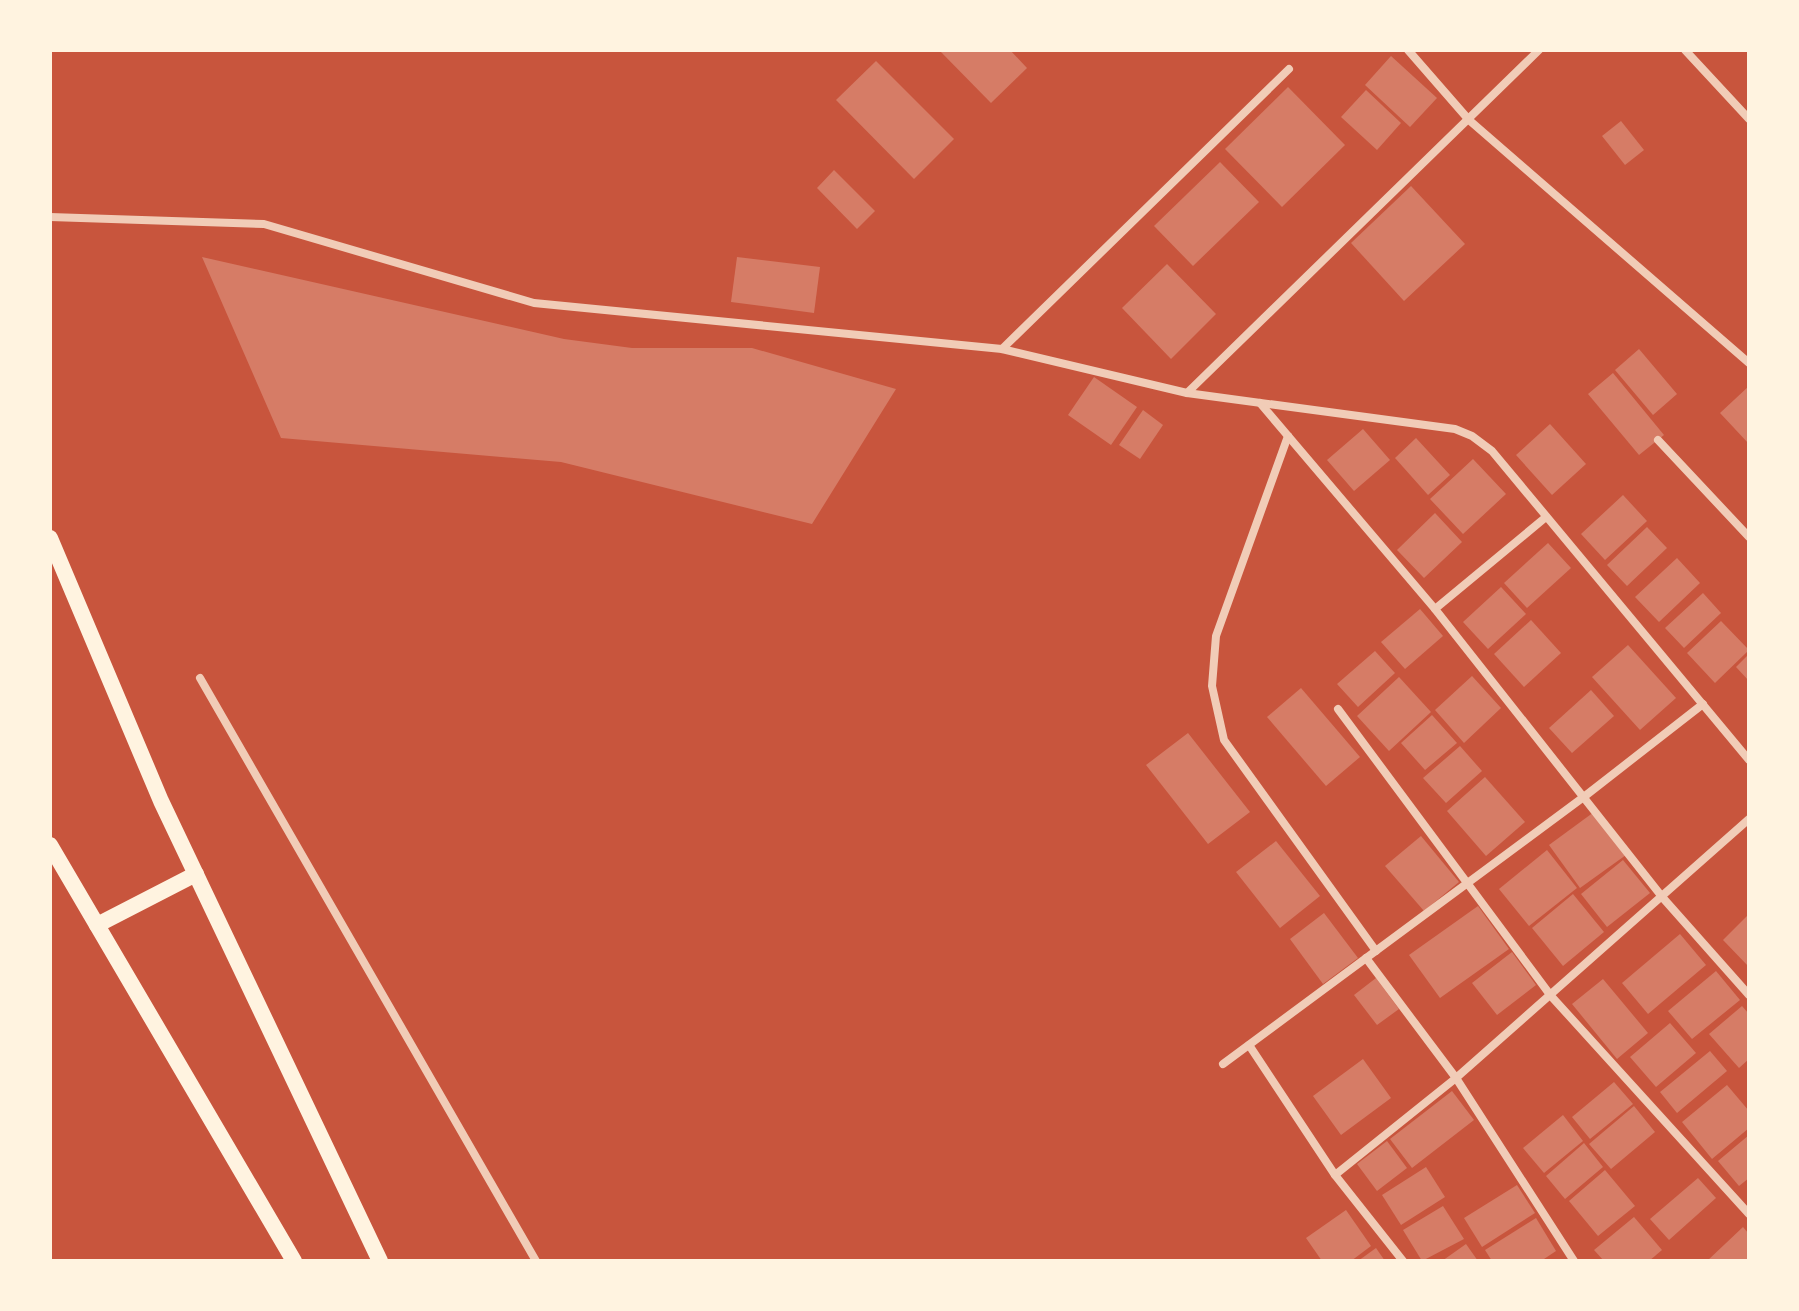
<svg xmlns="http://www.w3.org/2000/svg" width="1799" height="1311" font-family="Karla,sans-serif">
<rect width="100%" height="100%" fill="#c8553d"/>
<g fill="#d67c66">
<path d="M939 50H1010L1027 68 991 103Z"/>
<path d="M1391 56 1437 98 1410 127 1365 85Z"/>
<path d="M876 61 954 139 914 179 836 100Z"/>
<path d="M1288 87 1345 145 1282 207 1225 149Z"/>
<path d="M1366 90 1401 123 1377 150 1341 117Z"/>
<path d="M1621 121 1644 150 1625 165 1602 136Z"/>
<path d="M1220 162 1259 202 1193 266 1154 226Z"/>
<path d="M834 170 875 211 857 229 817 188Z"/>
<path d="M1411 186 1465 244 1404 301 1351 243Z"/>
<path d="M202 257 564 339 632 348H752L896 389 812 524 561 462 281 438Z"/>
<path d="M737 257 820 267 814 313 731 302Z"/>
<path d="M1167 264 1216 314 1171 359 1122 308Z"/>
<path d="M1639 349 1677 394 1653 415 1615 370Z"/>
<path d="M1613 373 1664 435 1639 455 1588 394Z"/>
<path d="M1094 377 1137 407 1111 445 1068 415Z"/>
<path d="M1749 386V444L1720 413Z"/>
<path d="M1143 410 1163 425 1140 459 1119 445Z"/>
<path d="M1550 424 1586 464 1552 495 1516 455Z"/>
<path d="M1363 429 1390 460 1354 491 1327 460Z"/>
<path d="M1416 438 1450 475 1428 495 1395 458Z"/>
<path d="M1473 459 1506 494 1463 534 1430 499Z"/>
<path d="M1623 495 1647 521 1605 560 1581 534Z"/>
<path d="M1435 513 1462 542 1424 578 1397 550Z"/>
<path d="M1647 527 1667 548 1627 586 1607 565Z"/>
<path d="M1548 543 1571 568 1527 608 1504 583Z"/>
<path d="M1677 558 1700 583 1659 622 1635 597Z"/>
<path d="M1501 587 1526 614 1488 649 1463 622Z"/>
<path d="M1703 593 1721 613 1684 648 1665 628Z"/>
<path d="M1420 609 1443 636 1405 669 1381 642Z"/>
<path d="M1531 620 1561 653 1524 687 1494 654Z"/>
<path d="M1721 621 1749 650 1715 683 1687 653Z"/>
<path d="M1628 645 1676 698 1640 730 1592 677Z"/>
<path d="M1375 651 1395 673 1358 707 1337 684Z"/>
<path d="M1749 654V681L1736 667Z"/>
<path d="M1472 676 1501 708 1464 743 1435 710Z"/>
<path d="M1399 677 1431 712 1389 751 1357 716Z"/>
<path d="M1301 688 1360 757 1326 786 1267 717Z"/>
<path d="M1591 690 1614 716 1572 753 1549 728Z"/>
<path d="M1432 715 1457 743 1425 770 1401 743Z"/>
<path d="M1188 733 1250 812 1208 844 1146 765Z"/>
<path d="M1460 746 1482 771 1446 803 1423 778Z"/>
<path d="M1485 777 1525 822 1486 856 1447 811Z"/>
<path d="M1594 812 1626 855 1580 888 1549 845Z"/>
<path d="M1421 836 1459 882 1424 911 1385 866Z"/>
<path d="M1276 841 1320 896 1280 928 1236 872Z"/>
<path d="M1547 850 1577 888 1529 926 1499 889Z"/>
<path d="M1623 860 1650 893 1607 927 1581 894Z"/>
<path d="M1573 894 1604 932 1563 966 1532 928Z"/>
<path d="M1478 906 1509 949 1440 998 1409 955Z"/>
<path d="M1324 913 1358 958 1323 984 1290 939Z"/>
<path d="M1749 914V967L1723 940Z"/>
<path d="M1680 934 1706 965 1648 1014 1622 983Z"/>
<path d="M1512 952 1536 985 1497 1015 1472 983Z"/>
<path d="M1716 971 1740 1000 1692 1039 1668 1011Z"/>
<path d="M1376 978 1399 1009 1377 1025 1354 995Z"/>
<path d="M1603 979 1648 1033 1617 1059 1572 1004Z"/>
<path d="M1742 1006 1749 1014V1059L1739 1068 1709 1034Z"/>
<path d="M1670 1023 1696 1053 1656 1087 1630 1057Z"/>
<path d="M1710 1051 1727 1071 1677 1113 1660 1092Z"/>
<path d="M1363 1059 1391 1098 1341 1135 1313 1096Z"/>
<path d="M1614 1082 1633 1104 1590 1139 1572 1117Z"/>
<path d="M1727 1085 1749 1111V1128L1712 1159 1682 1122Z"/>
<path d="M1452 1091 1474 1120 1412 1168 1390 1139Z"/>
<path d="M1634 1106 1655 1132 1611 1169 1589 1144Z"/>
<path d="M1563 1115 1583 1141 1544 1173 1523 1148Z"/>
<path d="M1749 1135V1178L1739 1186 1718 1161Z"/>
<path d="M1387 1141 1407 1168 1377 1191 1357 1164Z"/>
<path d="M1584 1143 1603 1167 1565 1199 1546 1176Z"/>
<path d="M1426 1167 1445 1197 1401 1225 1382 1195Z"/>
<path d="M1605 1170 1635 1206 1598 1236 1569 1201Z"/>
<path d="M1698 1178 1716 1198 1669 1240 1650 1219Z"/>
<path d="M1517 1185 1535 1213 1482 1247 1464 1218Z"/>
<path d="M1443 1206 1464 1239 1422 1261 1403 1230Z"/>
<path d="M1346 1210 1371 1246 1351 1261H1322L1306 1238Z"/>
<path d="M1634 1217 1662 1250 1649 1261H1604L1594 1250Z"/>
<path d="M1536 1218 1556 1251 1541 1261H1492L1485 1250Z"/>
<path d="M1743 1227 1749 1234V1261H1707Z"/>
<path d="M1466 1244 1478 1261H1442Z"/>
<path d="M1376 1248 1385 1261H1358Z"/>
</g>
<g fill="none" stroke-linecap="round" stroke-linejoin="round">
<g stroke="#f1ccb7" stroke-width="8">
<path d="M1408 50 1469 120 1749 363"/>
<path d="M1685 50 1749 119"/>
<path d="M50 217 264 224 534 303 1002 349 1187 393 1455 429 1472 436 1492 451 1749 760"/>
<path d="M1002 349 1289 69"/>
<path d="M1187 393 1539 50"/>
<path d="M1260 403 1435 609"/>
<path d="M1288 436 1216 636 1212 686 1224 740 1376 951"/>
<path d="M1658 440 1749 537"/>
<path d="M1546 517 1435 609 1663 898 1749 995"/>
<path d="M200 678 536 1261"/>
<path d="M1338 709 1551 996 1749 1214"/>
<path d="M1366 958 1456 1078 1574 1261"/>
<path d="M1249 1045 1335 1175 1403 1261"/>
<path d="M1223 1064 1585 796 1703 704"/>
<path d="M1335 1175 1456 1078 1749 819"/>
</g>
<g stroke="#fff3e0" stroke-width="16">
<path d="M50 538 161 801 380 1261"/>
<path d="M50 845 294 1261"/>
<path d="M97 925 196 874"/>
</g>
</g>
<rect width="1799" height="1311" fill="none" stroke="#fff3e0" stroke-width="104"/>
</svg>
